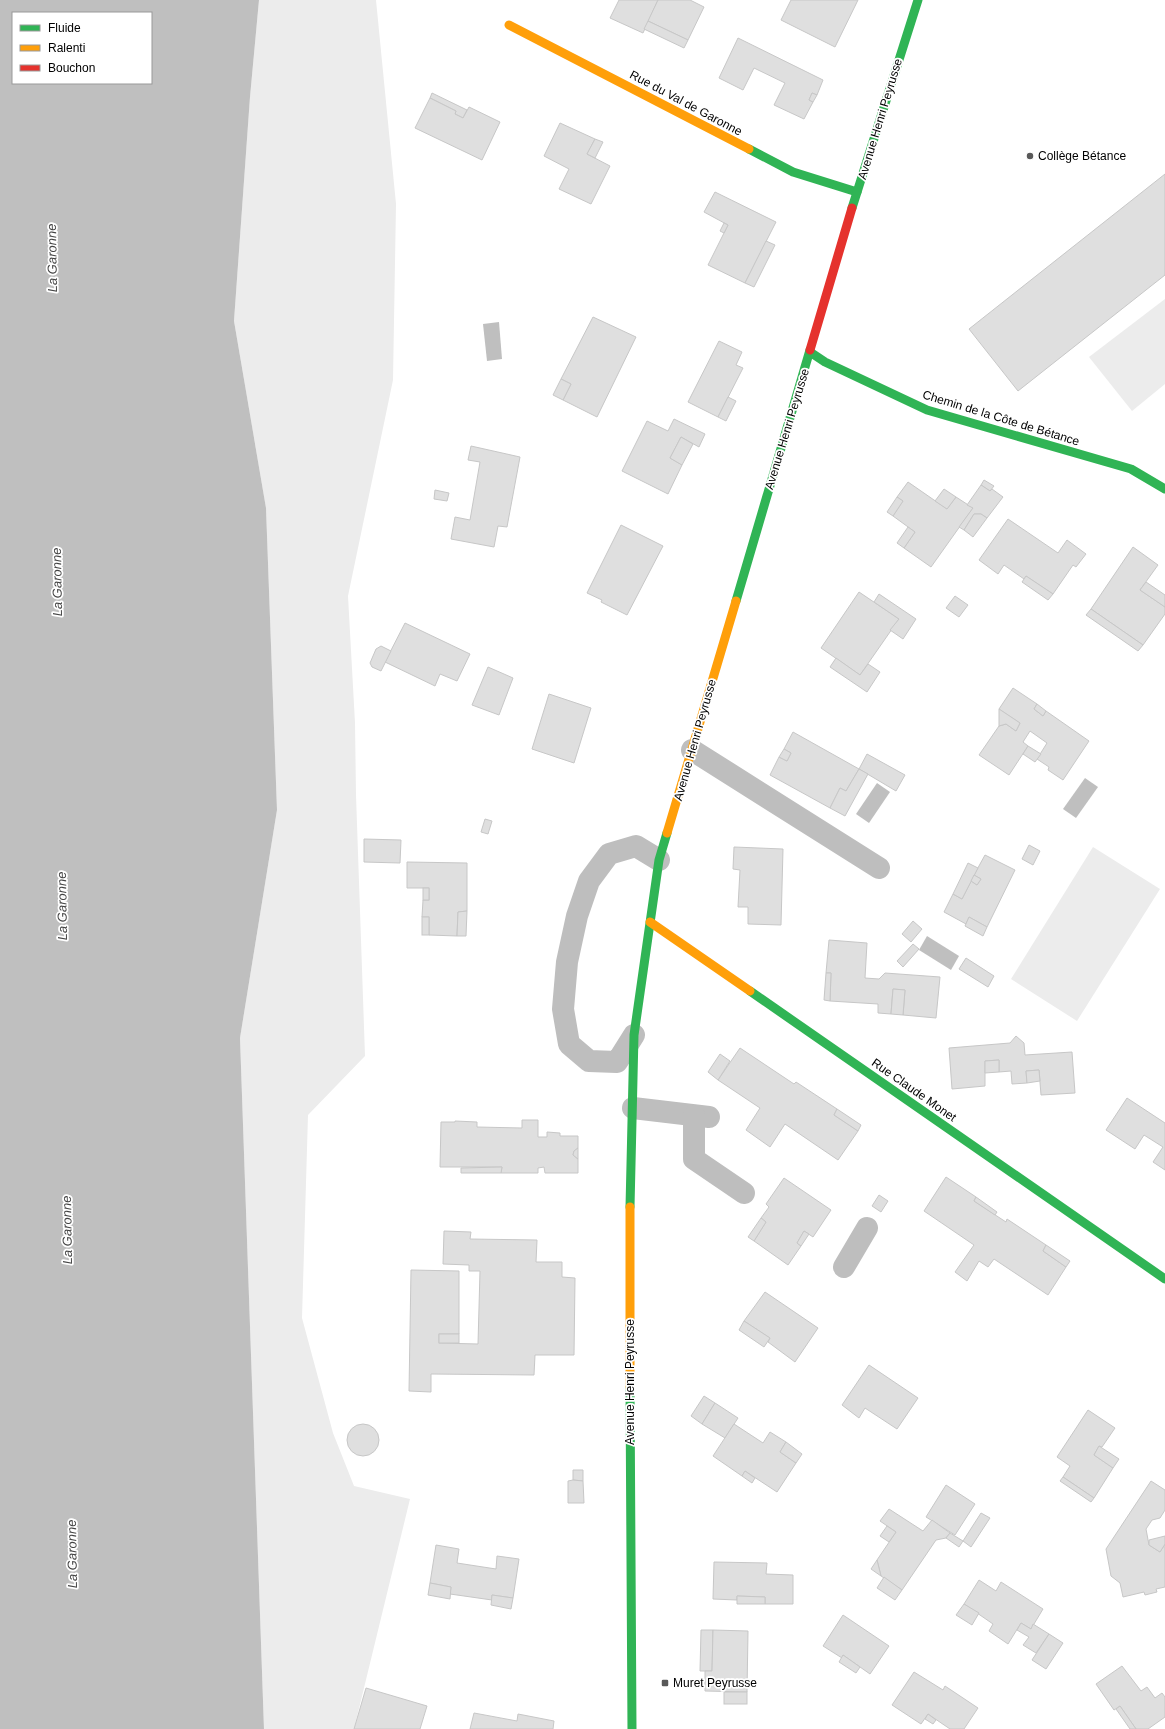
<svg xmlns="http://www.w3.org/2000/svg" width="1165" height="1729" font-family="Helvetica,sans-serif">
<rect width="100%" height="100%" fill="#fff"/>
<g fill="#ececec">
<path d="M259 0H376L396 204 393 380 348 596 355 723 356 795 365 1056 308 1115 302 1318 333 1433 354 1486 410 1499 354 1729H264L240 1038 277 810 266 508 234 321 250 97Z"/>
<path d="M1165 299V384L1132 411 1089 357Z"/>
<path d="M1093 847 1160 889 1077 1021 1011 979Z"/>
</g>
<g fill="#bfbfbf" fill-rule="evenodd">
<path d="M0 0H259L250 97 234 321 266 508 277 810 240 1038 264 1729H0ZM13 13H151V83H13Z"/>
<path d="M499 322 502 359 487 361 483 324Z"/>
<path d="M1085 778 1098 787 1076 818 1063 809Z"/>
<path d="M877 783 890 792 869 823 856 814Z"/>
<path d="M927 936 959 956 951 970 919 950Z"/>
</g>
<g fill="#dfdfdf" stroke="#c7c7c7">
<path d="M619 0H658L643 33 610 18Z"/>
<path d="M658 0H690L704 7 688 40 648 21Z"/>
<path d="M791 0H858L835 47 781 20Z"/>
<path d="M648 21 688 40 684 48 644 29Z"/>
<path d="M738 38 823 80 817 95 812 93 809 100 813 102 804 119 774 105 785 83 754 68 743 90 719 78Z"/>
<path d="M432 93 467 110 463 118 455 114 456 111 430 98Z"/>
<path d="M812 93 817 95 813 102 809 100Z"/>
<path d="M430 98 456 111 455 114 463 118 469 107 500 122 482 160 415 128Z"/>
<path d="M560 123 595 139 587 154 610 166 591 204 559 189 569 169 544 156Z"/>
<path d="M595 139 603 142 595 158 587 154Z"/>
<path d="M1165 174V275L1018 391 969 329Z"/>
<path d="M715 192 776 222 745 283 708 265 728 225 704 212Z"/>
<path d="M724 223 728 225 724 233 720 231Z"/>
<path d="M766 241 775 245 754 287 745 283Z"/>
<path d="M593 317 636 337 597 417 563 400 571 384 561 379Z"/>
<path d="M719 341 742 352 736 365 743 368 718 417 688 402Z"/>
<path d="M561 379 571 384 563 400 553 395Z"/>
<path d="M728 397 736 401 726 421 718 417Z"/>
<path d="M674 419 705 434 699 447 681 437 670 458 682 465 668 494 622 471 647 421 668 431Z"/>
<path d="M681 437 693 444 682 465 670 458Z"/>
<path d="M471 446 520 457 507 527 498 526 494 547 451 539 455 517 470 520 480 462 468 460Z"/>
<path d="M984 480 994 486 990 491 981 485Z"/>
<path d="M908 482 947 509 956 497 973 508 931 567 904 548 915 532 893 516 903 501 897 497Z"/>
<path d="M981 485 990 491 992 489 1003 497 987 518 981 514H974L964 530 959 527 973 508 967 505Z"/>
<path d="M944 489 956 497 947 509 935 501Z"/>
<path d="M435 490 449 493 447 501 434 499Z"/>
<path d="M897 497 903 501 893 516 887 512Z"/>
<path d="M974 514H981L987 518 973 537 964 530Z"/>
<path d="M1008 519 1058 553 1067 540 1086 554 1076 567 1073 565 1053 594 1026 576 1024 579 1004 565 998 574 979 560Z"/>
<path d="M621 525 663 546 627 615 601 602 602 600 587 593Z"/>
<path d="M908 527 915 532 904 548 897 543Z"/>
<path d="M1133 547 1158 565 1140 590 1165 607V614L1143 645 1091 609Z"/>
<path d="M1026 576 1053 594 1048 600 1022 582Z"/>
<path d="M1146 582 1165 595V607L1140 590Z"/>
<path d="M859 592 899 619 860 675 821 648Z"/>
<path d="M879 594 916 619 903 639 890 630 899 619 874 602Z"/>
<path d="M955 596 968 605 959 617 946 608Z"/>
<path d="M1091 609 1143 645 1138 651 1086 615Z"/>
<path d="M405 623 470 654 457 681 440 674 435 686 385 662Z"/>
<path d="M381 646 391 651 381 671 372 667 370 663 376 649Z"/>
<path d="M836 658 860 675 868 664 880 672 867 692 830 667Z"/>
<path d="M488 667 513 678 499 715 472 705Z"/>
<path d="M1013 688 1037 704 1034 709 1043 716 1046 711 1089 741 1063 780 1048 770 1049 767 1037 759 1047 743 1030 731 1023 742 1028 746 1009 775 979 755 999 726 1006 724 1016 731 1020 723 999 709Z"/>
<path d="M549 694 591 708 574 763 532 749Z"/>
<path d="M1037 704 1046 711 1043 716 1034 709Z"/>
<path d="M999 709 1020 723 1016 731 1006 724 999 726Z"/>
<path d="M793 732 859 769 846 791 840 788 830 808 770 775 779 757 787 761 791 753 784 749Z"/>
<path d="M1028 746 1041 754 1035 762 1023 754Z"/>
<path d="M784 749 791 753 787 761 779 757Z"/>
<path d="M867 754 905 775 896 791 859 769Z"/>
<path d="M859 769 868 774 845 816 830 808 840 788 846 791Z"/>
<path d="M485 819 492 821 488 834 481 832Z"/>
<path d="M364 839 401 840 400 863 364 862Z"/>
<path d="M1029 845 1040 851 1033 865 1022 859Z"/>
<path d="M734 847 783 849 781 925 748 924V907H738L740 870 733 869Z"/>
<path d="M985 855 1015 870 987 927 969 917 966 924 944 912 953 894 962 899 971 881 977 885 981 879 974 875Z"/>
<path d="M407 862 467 863V911L458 912 457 936 429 935V917H422L423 900H429V888H407Z"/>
<path d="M968 863 978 868 962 899 953 894Z"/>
<path d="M974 875 981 879 977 885 971 881Z"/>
<rect x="423" y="888" width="6" height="12"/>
<path d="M467 911 466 936H457L458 912Z"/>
<rect x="422" y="917" width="7" height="18"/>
<path d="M969 917 987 927 983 936 965 926Z"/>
<path d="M913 921 922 929 911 942 902 934Z"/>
<path d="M829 940 867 943 865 978 879 979 885 973 940 977 936 1018 903 1015 905 990 893 989 891 1014 878 1013V1004L830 1001 831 973H826Z"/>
<path d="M913 944 919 949 903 967 897 961Z"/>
<path d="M966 958 994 976 988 987 959 969Z"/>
<path d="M826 973H831L830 1001 824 1000Z"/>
<path d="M893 989 905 990 903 1015 891 1014Z"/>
<path d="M1016 1036 1024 1043 1025 1055 1072 1052 1075 1093 1041 1095 1039 1070 1026 1071 1027 1083 1012 1084 1011 1071 999 1072V1060L985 1061V1086L952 1089 949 1048 1010 1043Z"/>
<path d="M740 1048 794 1084 796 1082 837 1109 834 1115 858 1131 838 1160 785 1124 770 1147 746 1130 760 1108 718 1080Z"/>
<path d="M720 1054 730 1061 718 1080 708 1072Z"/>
<path d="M999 1060V1072L985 1073V1061Z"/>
<path d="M1039 1070 1040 1081 1027 1083 1026 1071Z"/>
<path d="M1127 1098 1165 1123V1170L1153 1162 1163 1147 1144 1135 1135 1149 1106 1130Z"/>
<path d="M837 1109 861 1125 858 1131 834 1115Z"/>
<path d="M522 1120H538V1137H547V1132L560 1133V1136H578V1148L574 1151 573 1155 578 1159V1173H545L544 1167 538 1168V1173H501L502 1167H440L441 1122H455V1121L477 1122V1127L522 1128Z"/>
<path d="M578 1148V1159L573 1155 574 1151Z"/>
<path d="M502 1167 501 1173H461V1168Z"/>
<path d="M946 1177 976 1197 974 1201 1006 1222 1007 1219 1046 1245 1043 1251 1066 1267 1048 1295 994 1259 988 1267 979 1261 967 1281 955 1272 974 1245 924 1211Z"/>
<path d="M784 1178 831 1210 813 1237 804 1231 797 1243 801 1246 788 1265 754 1241 766 1222 761 1218 769 1207 766 1204Z"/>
<path d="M879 1195 888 1201 881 1212 872 1206Z"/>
<path d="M976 1197 997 1212 995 1215 974 1201Z"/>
<path d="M761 1218 766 1222 754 1241 748 1237Z"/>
<path d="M444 1231 471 1232 470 1239 537 1240 536 1262H562V1277L575 1278 574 1355H535L534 1375 431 1374V1392L409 1391 411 1270 459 1271V1334H439V1343L478 1344 480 1271H469V1265L443 1264Z"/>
<path d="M804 1231 809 1234 801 1246 797 1243Z"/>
<path d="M1046 1245 1070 1261 1066 1267 1043 1251Z"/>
<path d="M765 1292 818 1328 795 1362 768 1342 770 1338 744 1321Z"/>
<path d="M744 1321 770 1338 764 1347 739 1330Z"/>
<rect x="439" y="1334" width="20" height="9"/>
<path d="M869 1365 918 1398 897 1429 865 1408 859 1418 842 1405Z"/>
<path d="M704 1396 715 1403 702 1424 691 1416Z"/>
<path d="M715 1403 738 1418 725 1438 702 1424Z"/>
<path d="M1088 1410 1115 1428 1102 1447 1099 1446 1094 1455 1113 1468 1094 1498 1063 1477 1070 1466 1057 1457Z"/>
<circle cx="363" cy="1440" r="16"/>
<path d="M734 1424 763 1443 770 1432 786 1442 780 1452 796 1463 777 1492 745 1471 742 1476 713 1456Z"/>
<path d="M786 1442 802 1454 796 1463 780 1452Z"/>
<path d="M1099 1446 1119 1459 1113 1468 1094 1455Z"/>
<path d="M573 1470H583V1481L573 1480Z"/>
<path d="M745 1471 755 1478 752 1483 742 1476Z"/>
<path d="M1063 1477 1094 1498 1091 1502 1060 1481Z"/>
<path d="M573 1480 583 1481 584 1503H568V1481Z"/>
<path d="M1151 1481 1165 1490V1510L1160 1518 1152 1520 1146 1529 1149 1545 1160 1552 1165 1544V1587L1156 1589 1157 1592 1145 1595 1144 1592 1123 1597 1120 1583 1111 1576 1106 1549Z"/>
<path d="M946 1485 975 1504 955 1535 926 1517Z"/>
<path d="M889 1509 923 1531 932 1520 950 1533 946 1538 936 1540 902 1590 881 1576 877 1560 896 1532 880 1521Z"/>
<path d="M981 1513 990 1518 971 1547 963 1541Z"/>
<path d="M887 1526 896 1532 889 1542 880 1536Z"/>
<path d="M950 1533 963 1541 959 1547 946 1538Z"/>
<path d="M1165 1536V1544L1160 1552 1149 1545V1540Z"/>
<path d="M436 1545 459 1549 457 1563 496 1569 497 1556 519 1559 513 1598 492 1595V1600L450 1594 451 1587 430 1583Z"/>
<path d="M877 1560 881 1576 871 1569Z"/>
<path d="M714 1562 767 1563 766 1574 793 1575V1604H765V1597L737 1596V1600L713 1599Z"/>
<path d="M884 1577 902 1590 895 1600 877 1588Z"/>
<path d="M979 1580 996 1591 1001 1582 1043 1609 1031 1629 1021 1623 1008 1644 989 1631 993 1624 964 1604Z"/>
<path d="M430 1583 451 1587 450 1599 428 1595Z"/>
<path d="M492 1595 513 1598 511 1609 491 1605Z"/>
<path d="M737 1596 765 1597V1604H737Z"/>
<path d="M964 1604 979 1613 972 1625 956 1615Z"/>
<path d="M843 1615 889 1646 870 1674 843 1655 842 1658 823 1646Z"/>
<path d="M1021 1623 1031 1629 1033 1624 1049 1634 1036 1653 1023 1645 1029 1637 1017 1630Z"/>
<path d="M701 1630H713L712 1671H700Z"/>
<path d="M713 1630 748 1631 747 1692 705 1691V1671H712Z"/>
<path d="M1049 1634 1063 1643 1046 1669 1032 1660Z"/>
<path d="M843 1655 860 1667 856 1673 839 1662Z"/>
<path d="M1122 1666 1141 1691 1147 1687 1155 1698 1162 1693 1165 1697V1717L1148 1729H1136L1120 1706 1114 1710 1096 1684Z"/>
<path d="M914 1672 943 1690 945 1686 978 1708 964 1729H950L928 1714 921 1724 892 1705Z"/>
<path d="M366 1688 427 1706 420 1729H354Z"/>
<rect x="724" y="1692" width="23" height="12"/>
<path d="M1120 1706 1136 1729H1130L1116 1709Z"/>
<path d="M474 1713 517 1721 518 1714 554 1721 553 1729H470Z"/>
<path d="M928 1714 936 1720 933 1724 925 1719Z"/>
</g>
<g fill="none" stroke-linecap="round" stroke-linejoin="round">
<g stroke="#bebebe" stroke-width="22">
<path d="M692 750 879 868"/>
<path d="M634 1035 617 1062 589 1061 569 1044 563 1009 567 962 577 916 589 881 609 854 636 846 659 860"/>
<path d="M633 1108 709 1117"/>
<path d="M694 1116V1159L744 1193"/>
<path d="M844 1267 867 1228"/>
</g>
<g stroke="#30b455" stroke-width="9">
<path d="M749 149 793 172 857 192"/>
<path d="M852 208 918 0"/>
<path d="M810 352 825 362 927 410 1131 469 1165 489"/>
<path d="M736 601 810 350"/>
<path d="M750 991 1165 1279"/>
<path d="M630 1207 634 1035 659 860 667 833"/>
<path d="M630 1388 632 1729"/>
</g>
<g stroke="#ff9f0a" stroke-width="9">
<path d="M509 25 749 149"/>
<path d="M667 833 736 601"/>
<path d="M650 922 750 991"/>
<path d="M630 1388V1207"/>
</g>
<path stroke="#e5322d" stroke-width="9" d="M810 350 852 208"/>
</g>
<g fill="#595959" stroke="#fff" stroke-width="1.5">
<circle cx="1030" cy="156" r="4"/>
<rect x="661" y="1679" width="8" height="8" rx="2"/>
</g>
<g text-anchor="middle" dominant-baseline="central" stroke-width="3.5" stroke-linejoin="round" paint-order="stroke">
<g font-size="12" fill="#000" stroke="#fff">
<text transform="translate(686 103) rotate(28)">Rue du Val de Garonne</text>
<text transform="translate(880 119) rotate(-73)">Avenue Henri Peyrusse</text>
<text transform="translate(1001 418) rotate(17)">Chemin de la Côte de Bétance</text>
<text transform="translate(787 429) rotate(-73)">Avenue Henri Peyrusse</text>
<text transform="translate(695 740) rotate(-74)">Avenue Henri Peyrusse</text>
<text transform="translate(914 1090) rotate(35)">Rue Claude Monet</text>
<text transform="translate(630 1382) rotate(-90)">Avenue Henri Peyrusse</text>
</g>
<g font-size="12" fill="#000" stroke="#fff" text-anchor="start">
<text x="1038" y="156">Collège Bétance</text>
<text x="673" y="1683">Muret Peyrusse</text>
</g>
<g font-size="13" font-style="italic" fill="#444" stroke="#fff">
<text transform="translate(52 258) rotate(-91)">La Garonne</text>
<text transform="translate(57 582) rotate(-91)">La Garonne</text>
<text transform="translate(62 906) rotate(-91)">La Garonne</text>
<text transform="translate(67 1230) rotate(-91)">La Garonne</text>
<text transform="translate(72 1554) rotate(-91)">La Garonne</text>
</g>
</g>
<rect x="12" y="12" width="140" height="72" fill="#ffffff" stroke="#999999"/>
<rect x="20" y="25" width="20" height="6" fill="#30b455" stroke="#999999"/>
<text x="48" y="32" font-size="12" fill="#000000">Fluide</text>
<rect x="20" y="45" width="20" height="6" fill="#ff9f0a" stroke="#999999"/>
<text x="48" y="52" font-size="12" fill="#000000">Ralenti</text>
<rect x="20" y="65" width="20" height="6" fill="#e5322d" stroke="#999999"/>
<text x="48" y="72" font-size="12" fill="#000000">Bouchon</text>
</svg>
